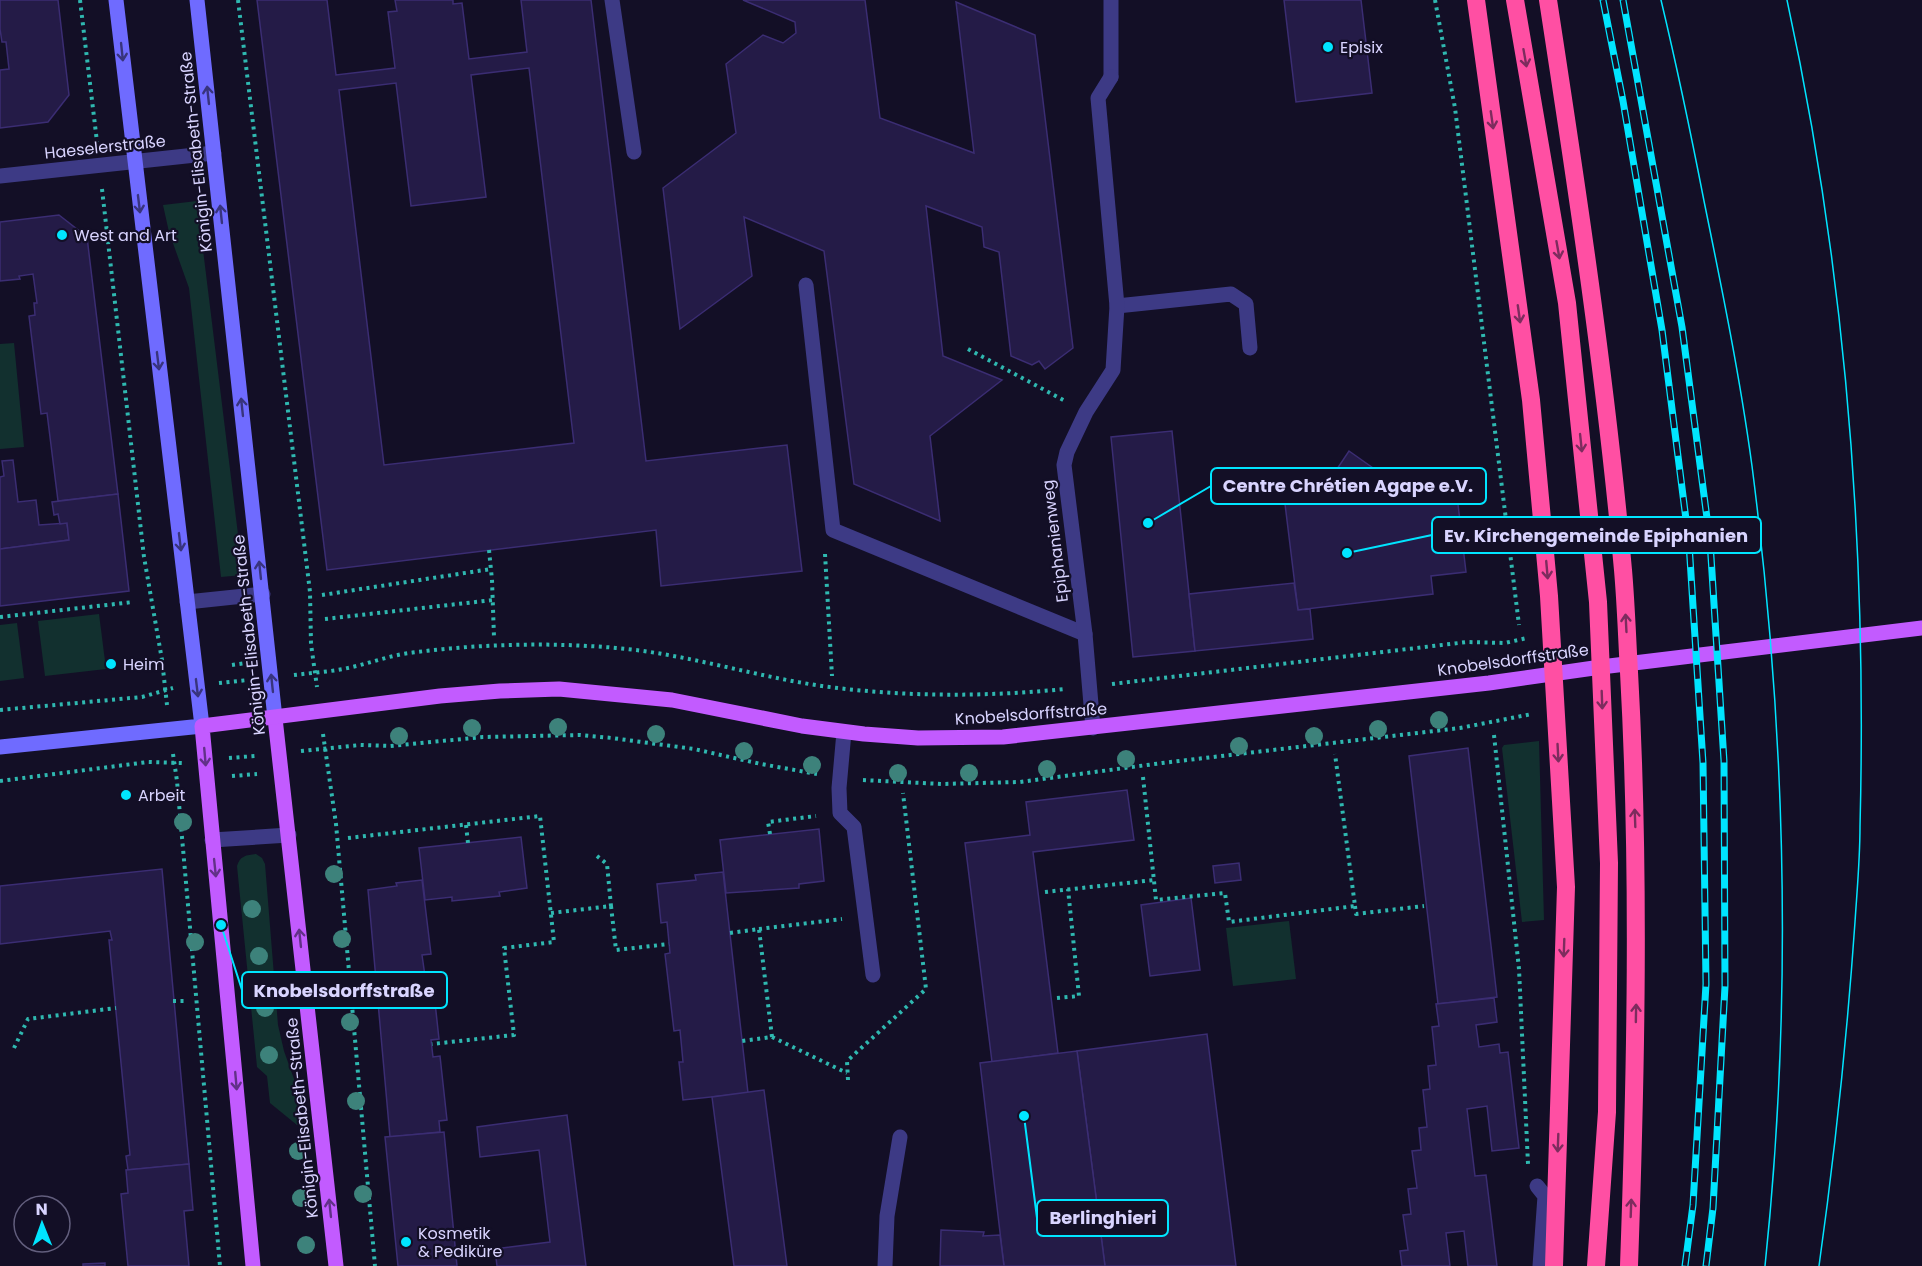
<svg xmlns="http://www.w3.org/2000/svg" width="1922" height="1266" font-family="Poppins,sans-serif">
<rect width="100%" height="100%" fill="#130f26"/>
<g fill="#12302f">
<path d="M197 201 243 575 221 577 189 288 169 232 163 205Z"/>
<path d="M14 343 24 447 0 449V344Z"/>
<path d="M99 614 106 669 45 676 38 621Z"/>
<path d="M17 623 24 678 0 681V625Z"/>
<path d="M1539 741 1544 920 1522 922 1502 748 1504 745Z"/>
<path d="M256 854 262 858 265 864 278 1025 284 1051 299 1093 302 1125H297L270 1103 267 1076 257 1067 237 866C240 856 246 855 256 854Z"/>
<path d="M1289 921 1296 979 1233 986 1226 928Z"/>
</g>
<g fill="#241b47" stroke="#3b2d73" stroke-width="1.5" fill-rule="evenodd">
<path d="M0 0H58L69 95 48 122 0 128V70L9 69 6 42H2L0 29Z"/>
<path d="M257 0H327L336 75 395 68 388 12 397 11 395 0H453V4L462 3 469 59 527 52 521 0H591L646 461 787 445 802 571 661 586 656 530 327 570ZM529 68 574 443 384 465 339 90 396 83 411 206 486 197 471 75Z"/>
<path d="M743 0H865L880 118 974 153 956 2 1035 35 1073 348 1045 369 1039 361 1032 365 1011 356 999 252 984 247 982 227 926 206 943 356 1002 380 930 436 940 521 854 484 824 251 744 217 752 276 680 329 663 188 736 133 726 64 763 35 783 43 796 33 795 22Z"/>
<path d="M1284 0H1361L1372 93 1296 102Z"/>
<path d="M59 215 87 237 118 494 58 501 47 413 41 414 29 316 35 315 34 303H37L33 274 19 276 20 279 0 281V222Z"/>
<path d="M1172 431 1195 651 1133 657 1111 437Z"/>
<path d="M1349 451 1376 470 1392 468 1394 490 1421 487V483L1455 479 1466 572 1431 576 1433 594 1298 610 1285 504 1318 500 1315 477 1333 475Z"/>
<path d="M13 460 18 502 36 500 39 525 67 523 69 540 0 549V477L4 476 2 461Z"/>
<path d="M118 494 129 591 0 606V549L69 540 67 523 60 524 58 514 54 515 52 502Z"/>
<path d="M1294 583 1298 610 1310 609 1313 639 1195 651 1189 594Z"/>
<path d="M1468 748 1497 997 1438 1004 1409 756Z"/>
<path d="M1127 790 1134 840 1033 852 1058 1053 992 1062 965 843 1030 835 1026 802Z"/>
<path d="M819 829 824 881 799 884V888L726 893 720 840Z"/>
<path d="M521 837 527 888 499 892 500 896 452 901V897L425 900 419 848Z"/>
<path d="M1239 863 1241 880 1215 883 1213 866Z"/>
<path d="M162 869 189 1164 128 1170 126 1156 130 1155 109 940H112L110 931 0 944V886Z"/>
<path d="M723 872 748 1093 683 1100 679 1062H683L680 1030 674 1031 665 954 670 953 667 922 661 923 657 884 696 880 695 875Z"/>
<path d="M422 880 431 954 422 955 425 976 432 975 439 1039 431 1040 433 1057 440 1056 447 1120 439 1121 440 1132 390 1137 368 890 397 886 396 883Z"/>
<path d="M1191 898 1200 970 1150 976 1141 905Z"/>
<path d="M1494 998 1497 1022 1476 1025 1479 1047 1499 1044 1500 1053 1508 1052 1519 1148 1492 1151 1487 1106 1467 1109 1475 1176 1486 1175 1497 1266H1468L1464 1231 1446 1233 1450 1266H1402L1400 1251 1408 1250 1403 1215 1411 1214 1408 1189 1417 1188 1412 1151 1421 1150 1419 1128 1427 1127 1423 1090 1430 1089 1428 1066 1436 1065 1432 1027 1439 1026 1436 1004Z"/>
<path d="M1207 1034 1236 1266H1105L1077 1051Z"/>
<path d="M1077 1051 1105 1266H1004L980 1063Z"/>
<path d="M764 1090 787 1266H734L712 1097Z"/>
<path d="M567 1115 586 1266H497L495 1249 550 1242 539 1150 480 1157 477 1127Z"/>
<path d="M444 1132 457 1266H398L385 1137Z"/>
<path d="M189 1164 193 1210 184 1211 189 1266H128L121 1194 128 1193 126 1170Z"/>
<path d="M941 1230 984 1232 983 1236 1000 1235 1004 1266H940Z"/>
<path d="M105 1263V1266H83V1264Z"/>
</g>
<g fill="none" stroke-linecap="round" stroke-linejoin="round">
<g stroke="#2fb8b0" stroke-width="4" stroke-dasharray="3 4.5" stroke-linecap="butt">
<path d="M80 0 97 142"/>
<path d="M238 0 310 592 311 644 317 687"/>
<path d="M1435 0 1455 108 1519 625"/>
<path d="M102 189 144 557 162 660 167 705"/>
<path d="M968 349 1067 402"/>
<path d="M489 550 492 580 494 637"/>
<path d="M825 554 832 676"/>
<path d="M322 595 491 569"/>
<path d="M0 617 133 602"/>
<path d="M325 619 493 600"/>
<path d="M232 665 246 663"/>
<path d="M294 675C310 673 327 672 343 669 365 665 387 656 409 653 478 644 548 642 617 648 686 654 753 676 822 686 902 697 985 697 1065 689"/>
<path d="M219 683 248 680"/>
<path d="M1112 684 1467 642 1505 643 1527 638"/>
<path d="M0 710 142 697 173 688"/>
<path d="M323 734 336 824 375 1266"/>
<path d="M1494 735 1519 969 1528 1164"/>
<path d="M301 751 360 745 390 746 483 737 580 735 612 738 694 749 761 764 817 774"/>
<path d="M173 754 177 781 220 1266"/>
<path d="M229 758 255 756"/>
<path d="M232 776 257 774"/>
<path d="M1143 777 1156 900 1225 893 1229 922 1355 906 1335 754"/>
<path d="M863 780 941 784 1020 782 1162 763 1460 728 1532 714"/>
<path d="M0 781 148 762 183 763"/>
<path d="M466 825 468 843"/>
<path d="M770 834 768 822 816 816"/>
<path d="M348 838 540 816 554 942 504 948 514 1035 432 1044"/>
<path d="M1045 892 1154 880"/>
<path d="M611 906 616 950 669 944"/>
<path d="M1355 906 1356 914 1424 906"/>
<path d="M551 913 611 906 607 864 597 856"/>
<path d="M759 929 842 919"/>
<path d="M730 933 759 929 772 1037 742 1041"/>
<path d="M1057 998 1079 996 1068 889"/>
<path d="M173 1001H185"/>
<path d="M772 1037 847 1073"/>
<path d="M14 1048 28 1019 116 1008"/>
<path d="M848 1080 847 1061 926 989 903 793"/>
</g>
<g stroke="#3d3a85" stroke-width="15">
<path d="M612 0 634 152"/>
<path d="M1111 0V77"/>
<path d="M806 285 833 530 1085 634"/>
<path d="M1117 306 1231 294 1246 304 1250 348"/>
<path d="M187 602 263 594"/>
<path d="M844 732 839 788 840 813 854 827 873 975"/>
<path d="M212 840 289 835"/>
<path d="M1537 1186 1545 1196 1540 1266"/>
</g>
<g stroke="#3d3a85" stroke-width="15">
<path d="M0 176 214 153"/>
<path d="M1093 728 1085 634 1064 465 1067 452 1086 412 1113 370 1117 306 1098 98 1111 77"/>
<path d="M885 1266 887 1216 900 1137"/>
</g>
<g stroke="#6f6bff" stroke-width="15">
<path d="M197 0 275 718"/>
<path d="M0 747 202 726 116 0"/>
</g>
<g stroke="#c25bff" stroke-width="15">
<path d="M275 718 336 1266"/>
<path d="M253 1266 202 726 440 696 500 691 559 689 672 700 802 726 864 734 918 738 1003 737 1489 683 1601 667 1922 628"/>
</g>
<g stroke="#ff4fa3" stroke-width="18">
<path d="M1476 0 1531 400 1549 596 1566 887 1554 1266"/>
<path d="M1515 0 1567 303 1598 602 1609 863 1607 1112 1596 1266"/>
<path d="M1548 0C1577 189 1606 379 1623 570 1626 604 1627 638 1629 672 1640 870 1636 1068 1629 1266"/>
</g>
<g stroke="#00e5ff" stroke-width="1.5">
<path d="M1661 0C1677 67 1691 134 1704 201 1722 289 1740 377 1752 466 1786 731 1793 1000 1765 1266"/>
<path d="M1787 0C1846 271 1867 550 1860 827 1860 859 1857 891 1855 922 1847 1037 1835 1152 1819 1266"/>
</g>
<g stroke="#00e5ff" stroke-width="7">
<g id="rail">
<path d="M1603 0 1623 101 1662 330 1689 543 1703 763 1706 984 1693 1205 1685 1266"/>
<path d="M1623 0 1682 327 1710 541 1724 761 1725 986 1713 1208 1706 1266"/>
</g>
</g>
<use href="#rail" stroke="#130f26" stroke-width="4.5" stroke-dasharray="14" stroke-linecap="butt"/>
</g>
<g fill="#3d827b">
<circle cx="1439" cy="720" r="9"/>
<circle cx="558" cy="727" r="9"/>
<circle cx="472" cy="728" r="9"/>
<circle cx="1378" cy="729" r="9"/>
<circle cx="656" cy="734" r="9"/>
<circle cx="399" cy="736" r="9"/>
<circle cx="1314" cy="736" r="9"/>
<circle cx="1239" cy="746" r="9"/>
<circle cx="744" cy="751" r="9"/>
<circle cx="1126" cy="759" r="9"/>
<circle cx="812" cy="765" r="9"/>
<circle cx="1047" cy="769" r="9"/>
<circle cx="898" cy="773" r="9"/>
<circle cx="969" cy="773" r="9"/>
<circle cx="183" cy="822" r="9"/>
<circle cx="334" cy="874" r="9"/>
<circle cx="252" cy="909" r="9"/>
<circle cx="342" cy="939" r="9"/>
<circle cx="195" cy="942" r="9"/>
<circle cx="259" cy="956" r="9"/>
<circle cx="265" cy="1008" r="9"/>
<circle cx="350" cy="1022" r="9"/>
<circle cx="269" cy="1055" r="9"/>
<circle cx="356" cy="1101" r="9"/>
<circle cx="298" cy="1151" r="9"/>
<circle cx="363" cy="1194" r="9"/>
<circle cx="301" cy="1198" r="9"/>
<circle cx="306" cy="1245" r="9"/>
</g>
<defs><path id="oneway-shaft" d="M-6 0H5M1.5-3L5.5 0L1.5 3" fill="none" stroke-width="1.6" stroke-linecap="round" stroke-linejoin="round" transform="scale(1.5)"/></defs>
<g stroke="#38347d">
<use href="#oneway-shaft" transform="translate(122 52) rotate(84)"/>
<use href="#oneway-shaft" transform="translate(208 95) rotate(-96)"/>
<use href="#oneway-shaft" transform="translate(139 204) rotate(83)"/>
<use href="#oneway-shaft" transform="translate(221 214) rotate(-96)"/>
<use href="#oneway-shaft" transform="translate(158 361) rotate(83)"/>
<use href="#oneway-shaft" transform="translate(242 407) rotate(-96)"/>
<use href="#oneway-shaft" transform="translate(180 542) rotate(83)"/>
<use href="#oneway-shaft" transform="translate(260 570) rotate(-96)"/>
<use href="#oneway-shaft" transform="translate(272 683) rotate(-96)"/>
<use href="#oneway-shaft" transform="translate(197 688) rotate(83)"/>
</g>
<g stroke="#7d2c5e">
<use href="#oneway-shaft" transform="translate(1525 58) rotate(80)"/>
<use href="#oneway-shaft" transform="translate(1492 120) rotate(82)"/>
<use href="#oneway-shaft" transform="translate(1558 250) rotate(80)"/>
<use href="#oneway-shaft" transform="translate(1519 314) rotate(82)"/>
<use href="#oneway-shaft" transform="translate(1581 443) rotate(84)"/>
<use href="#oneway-shaft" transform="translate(1547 570) rotate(85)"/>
<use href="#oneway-shaft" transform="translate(1626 623) rotate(-93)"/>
<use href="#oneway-shaft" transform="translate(1602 700) rotate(88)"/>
<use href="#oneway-shaft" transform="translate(1558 753) rotate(87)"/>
<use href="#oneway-shaft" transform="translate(1635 818) rotate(-92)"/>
<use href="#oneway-shaft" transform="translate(1564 948) rotate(92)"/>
<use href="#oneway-shaft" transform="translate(1636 1013) rotate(-89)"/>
<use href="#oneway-shaft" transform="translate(1558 1143) rotate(92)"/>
<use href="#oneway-shaft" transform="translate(1631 1208) rotate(-88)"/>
</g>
<g stroke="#623188">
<use href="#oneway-shaft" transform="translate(205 757) rotate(85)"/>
<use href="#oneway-shaft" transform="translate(215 868) rotate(84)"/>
<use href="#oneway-shaft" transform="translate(300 938) rotate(-96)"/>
<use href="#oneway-shaft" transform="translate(236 1081) rotate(85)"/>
<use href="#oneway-shaft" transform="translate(330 1208) rotate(-96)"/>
</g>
<g fill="#00e5ff" stroke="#130f26" stroke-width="2">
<circle cx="1328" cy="47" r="6"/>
<circle cx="62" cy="235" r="6"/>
<circle cx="111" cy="664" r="6"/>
<circle cx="126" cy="795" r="6"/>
<circle cx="406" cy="1242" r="6"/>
</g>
<g text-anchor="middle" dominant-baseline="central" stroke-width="4.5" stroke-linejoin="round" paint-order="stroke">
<g font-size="16" fill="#d9d4ff" stroke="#130f26" text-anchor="start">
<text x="1340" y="47">Episix</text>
<text x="74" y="235">West and Art</text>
<text x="123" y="664">Heim</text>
<text x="138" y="795">Arbeit</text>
<text x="418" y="1233">Kosmetik<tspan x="418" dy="18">&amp; Pediküre</tspan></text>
</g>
<g font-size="16" fill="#d9d4ff" stroke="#130f26">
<text transform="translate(105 147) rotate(-6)">Haeselerstraße</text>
<text transform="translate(196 152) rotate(-96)">Königin-Elisabeth-Straße</text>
<text transform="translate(1055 541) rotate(-97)">Epiphanienweg</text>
<text transform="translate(249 635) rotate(-96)">Königin-Elisabeth-Straße</text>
<text transform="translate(1513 660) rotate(-8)">Knobelsdorffstraße</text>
<text transform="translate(1031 714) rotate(-4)">Knobelsdorffstraße</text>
<text transform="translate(302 1118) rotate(-96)">Königin-Elisabeth-Straße</text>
</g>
</g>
<path fill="none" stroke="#00e5ff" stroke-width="2" d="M1148 523L1211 486M1347 553L1432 535M221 925L242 990M1024 1116L1037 1218"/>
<g fill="#00e5ff" stroke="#130f26" stroke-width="2">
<circle cx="1148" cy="523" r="6"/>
<circle cx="1347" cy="553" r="6"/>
<circle cx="221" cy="925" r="6"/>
<circle cx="1024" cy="1116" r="6"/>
</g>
<g fill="#130f26" stroke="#00e5ff" stroke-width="2">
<rect x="1211" y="468" width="275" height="36" rx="6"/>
<rect x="1432" y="517" width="329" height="36" rx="6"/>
<rect x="242" y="972" width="205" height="36" rx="6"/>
<rect x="1037" y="1200" width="131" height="36" rx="6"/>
</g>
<g font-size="18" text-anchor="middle" font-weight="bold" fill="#d9d4ff">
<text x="1348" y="492">Centre Chrétien Agape e.V.</text>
<text x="1596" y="542">Ev. Kirchengemeinde Epiphanien</text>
<text x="344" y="997">Knobelsdorffstraße</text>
<text x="1103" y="1224">Berlinghieri</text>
</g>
<g transform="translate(42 1224) rotate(359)"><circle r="28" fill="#130f26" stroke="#625e7d" stroke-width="1.5"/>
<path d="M0-4.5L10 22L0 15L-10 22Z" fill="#00e5ff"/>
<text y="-9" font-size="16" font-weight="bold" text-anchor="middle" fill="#d9d4ff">N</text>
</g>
</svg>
